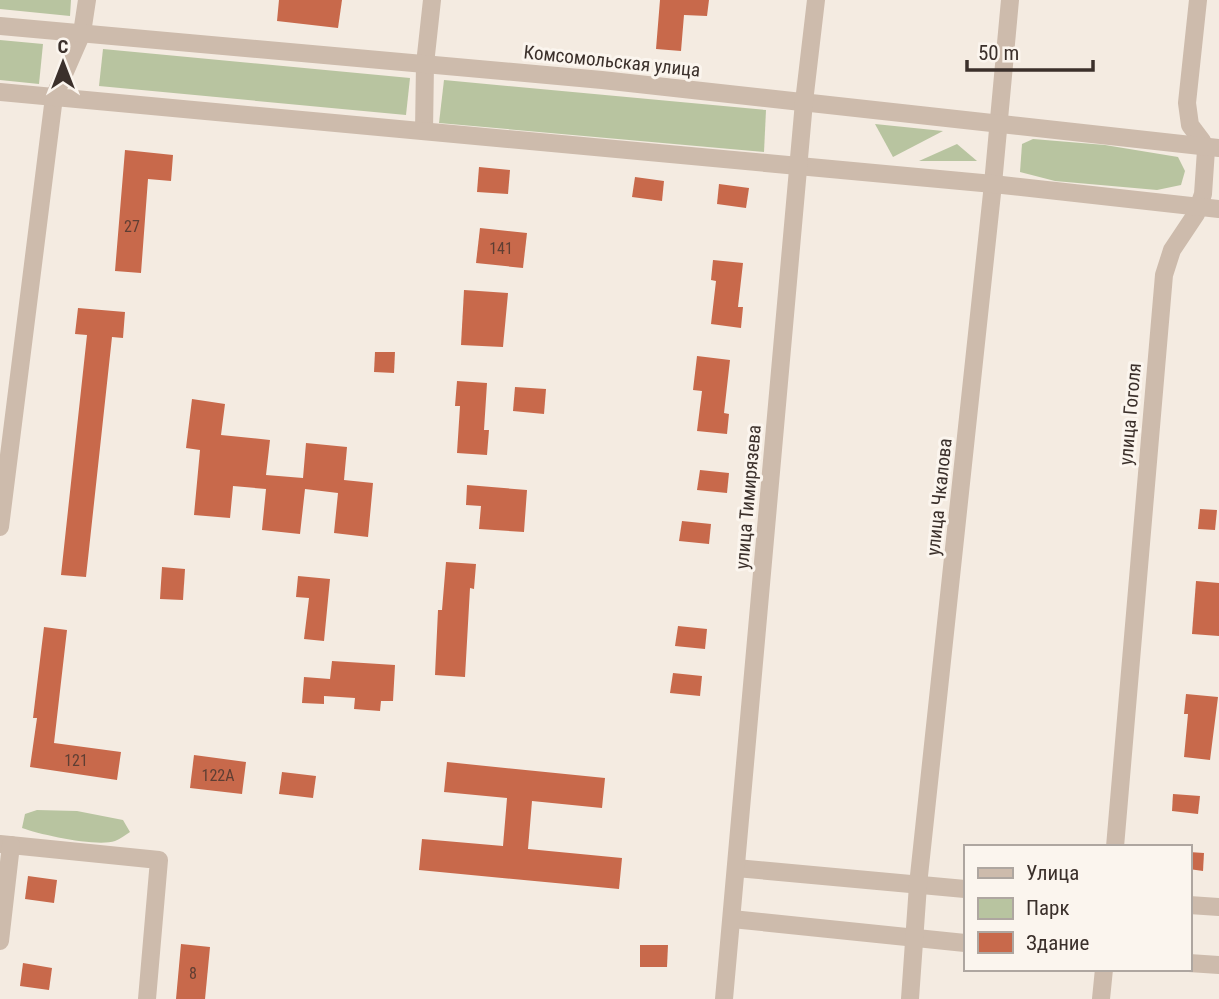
<svg xmlns="http://www.w3.org/2000/svg" width="1219" height="999" font-family="'Roboto Condensed',sans-serif">
<rect width="100%" height="100%" fill="#f4ebe1"/>
<g fill="#b8c4a0">
<path d="M0 0H71L70 16 0 9Z"/>
<path d="M0 40 43 44 39 84 0 80Z"/>
<path d="M103 49 410 78 406 115 99 86Z"/>
<path d="M444 80 766 110 764 152 439 123Z"/>
<path d="M875 124 943 131 893 157Z"/>
<path d="M1033 139 1105 145 1178 157 1185 171 1181 185 1157 190 1055 181 1020 172 1022 144Z"/>
<path d="M957 144 977 161H919Z"/>
<path d="M37 810 77 811 123 820 130 832C125 835 120 839 115 841 97 847 41 835 22 828L25 814Z"/>
</g>
<g fill="#c8694b">
<path d="M279 0H342L338 28 277 21Z"/>
<path d="M660 0H709L707 16 684 15 681 51 656 49Z"/>
<path d="M125 150 173 155 171 181 148 179 141 273 115 271Z"/>
<path d="M479 167 510 170 508 194 477 192Z"/>
<path d="M635 177 664 181 662 201 632 197Z"/>
<path d="M719 184 749 188 746 208 717 204Z"/>
<path d="M480 228 527 233 523 268 476 263Z"/>
<path d="M713 260 743 263 738 307H743L741 328 711 324 716 281 711 280Z"/>
<path d="M464 290 508 293 503 347 461 345Z"/>
<path d="M78 308 125 312 123 338 112 337 86 577 61 575 87 335 75 334Z"/>
<path d="M375 352H395L394 373 374 372Z"/>
<path d="M697 356 730 360 724 413 729 414 727 434 697 431 702 391 693 390Z"/>
<path d="M457 381 487 383 484 430H489L487 455 457 453 460 406H455Z"/>
<path d="M515 387 546 389 544 414 513 411Z"/>
<path d="M192 399 225 404 221 435 270 440 266 475 303 478 306 443 347 447 344 480 373 483 368 537 334 533 338 493 305 489 300 534 262 530 266 489 233 486 230 518 194 515 200 450 186 448Z"/>
<path d="M700 470 729 473 727 493 697 490Z"/>
<path d="M467 485 527 490 524 532 479 529 481 506 466 505Z"/>
<path d="M1200 509 1217 510 1215 530 1198 529Z"/>
<path d="M682 521 711 524 709 544 679 541Z"/>
<path d="M446 562 476 564 474 589 470 588 465 677 435 675 438 610H442Z"/>
<path d="M162 567 185 569 183 600 160 599Z"/>
<path d="M298 576 330 579 324 641 304 639 309 598 296 597Z"/>
<path d="M1196 581 1219 583V636L1192 634Z"/>
<path d="M678 626 707 629 705 649 675 646Z"/>
<path d="M44 627 67 630 54 743 121 752 117 780 30 767 37 718H33Z"/>
<path d="M332 661 395 665 393 701H381L380 711 354 709 355 698 324 696V704L302 703 304 677 330 679Z"/>
<path d="M673 673 702 676 700 696 670 693Z"/>
<path d="M1186 694 1218 697 1210 760 1184 757 1188 714H1184Z"/>
<path d="M194 755 246 762 242 794 190 788Z"/>
<path d="M447 762 605 778 602 808 532 801 528 849 622 858 619 889 419 870 422 839 503 846 507 798 444 792Z"/>
<path d="M282 772 316 776 313 798 279 794Z"/>
<path d="M1173 794 1200 796 1198 814 1172 811Z"/>
<path d="M1189 852 1204 853 1203 871 1189 869Z"/>
<path d="M28 876 57 880 54 903 25 899Z"/>
<path d="M181 944 210 947 205 999H176Z"/>
<path d="M640 945H668L667 967H640Z"/>
<path d="M23 963 52 968 49 990 20 986Z"/>
</g>
<g fill="none" stroke-linecap="round" stroke-linejoin="round">
<g stroke="#cdbbac" stroke-width="18">
<path d="M424 131 425 64 432 0"/>
<path d="M0 527 54 97 82 33 87 0"/>
<path d="M0 844 159 860 147 999"/>
<path d="M1115 847 1164 275 1172 250 1196 214 1203 194 1206 150 1202 141 1190 125 1187 103 1198 0"/>
<path d="M736 868 965 889"/>
<path d="M1189 905 1219 907"/>
<path d="M732 919 965 943"/>
<path d="M0 941 11 845"/>
<path d="M1189 963 1219 965"/>
<path d="M910 999 918 885 993 184 1010 0"/>
<path d="M1101 999 1104 969"/>
</g>
<g stroke="#cdbbac" stroke-width="18">
<path d="M0 26 602 80 1219 148"/>
<path d="M0 92 993 184 1219 209"/>
<path d="M724 999 804 102 816 0"/>
</g>
</g>
<g text-anchor="middle" dominant-baseline="central" stroke-width="6" stroke-linejoin="round" paint-order="stroke">
<g font-size="16" fill="#5e3e33">
<text x="132" y="226">27</text>
<text x="501" y="248">141</text>
<text x="76" y="760">121</text>
<text x="218" y="775">122А</text>
<text x="193" y="973">8</text>
</g>
<g font-size="19" fill="#3b302b" stroke="#fbf5ee">
<text transform="translate(612 61) rotate(6)">Комсомольская улица</text>
<text transform="translate(1130 414) rotate(-85)">улица Гоголя</text>
<text transform="translate(748 497) rotate(-85)">улица Тимирязева</text>
<text transform="translate(939 497) rotate(-84)">улица Чкалова</text>
</g>
</g>
<rect x="964" y="845" width="228" height="126" fill="#fbf5ee" stroke="#aea6a0" stroke-width="2"/>
<rect x="978" y="868" width="35" height="10" fill="#cdbbac" stroke="#aea6a0" stroke-width="2"/>
<text x="1026" y="880" font-size="21" fill="#3b302b">Улица</text>
<rect x="978" y="898" width="35" height="21" fill="#b8c4a0" stroke="#aea6a0" stroke-width="2"/>
<text x="1026" y="915" font-size="21" fill="#3b302b">Парк</text>
<rect x="978" y="932" width="35" height="21" fill="#c8694b" stroke="#aea6a0" stroke-width="2"/>
<text x="1026" y="950" font-size="21" fill="#3b302b">Здание</text>
<g transform="translate(63 63)" stroke="#fbf5ee" stroke-width="5" paint-order="stroke">
<path d="M0-5L12 26L0 18L-12 26Z" fill="#3b302b"/>
<text y="-10" font-size="19" font-weight="bold" text-anchor="middle" fill="#3b302b">С</text>
</g>
<path d="M967 60v10h126v-10" fill="none" stroke="#3b302b" stroke-width="3.5"/>
<text x="978" y="60" font-size="21" fill="#3b302b" stroke="#fbf5ee" stroke-width="5" paint-order="stroke">50 m</text>
</svg>
